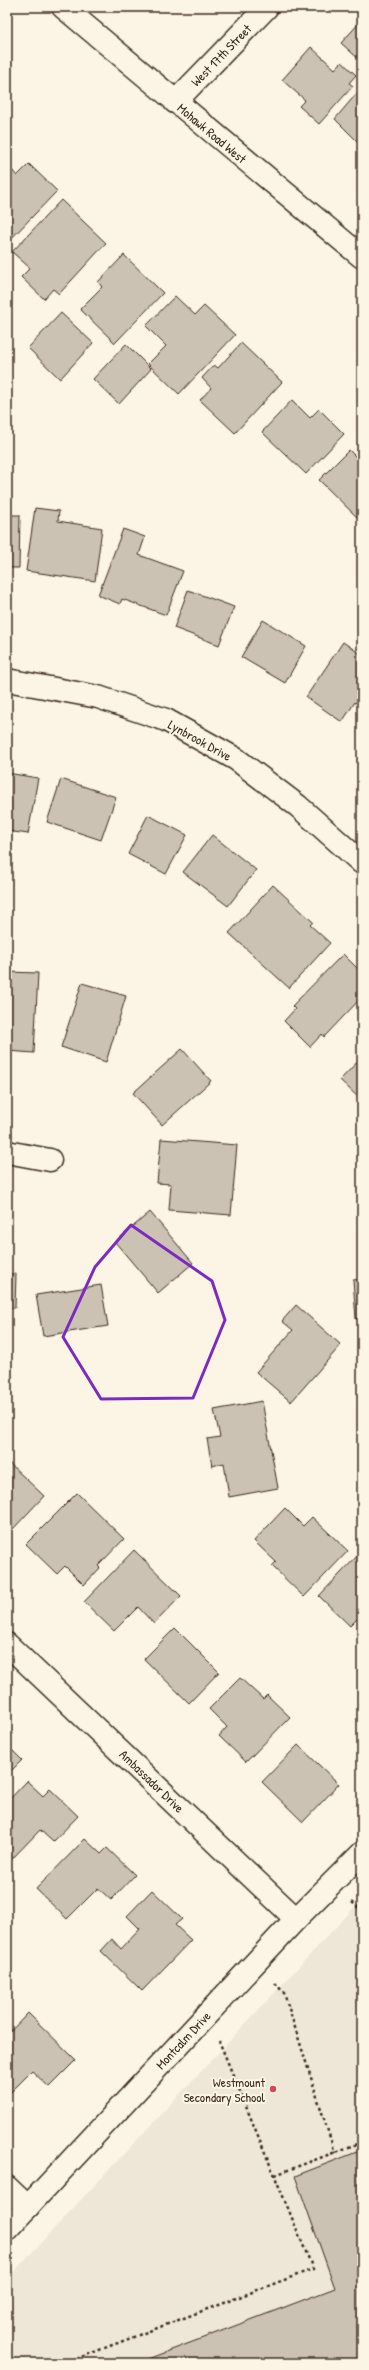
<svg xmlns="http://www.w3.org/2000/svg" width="369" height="2370" font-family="'Patrick Hand',sans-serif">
<rect width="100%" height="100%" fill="#fcf5e5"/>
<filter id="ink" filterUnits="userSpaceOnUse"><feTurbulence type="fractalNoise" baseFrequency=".025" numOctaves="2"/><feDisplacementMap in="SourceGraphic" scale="8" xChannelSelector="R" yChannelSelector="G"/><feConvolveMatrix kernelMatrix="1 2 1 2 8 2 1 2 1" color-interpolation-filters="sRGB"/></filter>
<g filter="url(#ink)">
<path fill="#eee6d6" d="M362 1899V2363H7V2279Z"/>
<g fill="#ccc2b3" stroke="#3b2a1e">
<path d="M362 20V62L341 43Z"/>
<path d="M311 47 335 69 342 62 356 75 349 83 353 86 319 124 299 106 305 100 282 80Z"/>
<path d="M362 87V146L335 119Z"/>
<path d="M29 164 57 191 7 243V175L12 170 17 176Z"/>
<path d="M61 200 106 243 59 294 53 289 44 299 21 277 30 268 12 252Z"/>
<path d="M124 255 163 293 115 343 80 309 102 287 98 282Z"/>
<path d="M175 296 195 315 204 306 235 335 179 394 148 364 166 346 146 326Z"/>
<path d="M61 313 93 343 60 379 28 348Z"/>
<path d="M241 343 282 382 235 433 200 400 211 388 202 378 214 365 218 368Z"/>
<path d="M126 344 151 369 119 404 93 379Z"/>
<path d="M292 400 310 418 319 409 344 434 306 474 262 432Z"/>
<path d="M349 450 362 463V522L319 480Z"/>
<path d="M35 508 59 511 58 521 102 528 95 581 26 571Z"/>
<path d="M7 515H20L19 568H7Z"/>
<path d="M123 529 145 537 139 555 183 571 166 615 122 599 120 604 98 595Z"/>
<path d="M188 590 234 607 219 645 174 628Z"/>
<path d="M263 620 306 646 285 683 241 657Z"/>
<path d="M343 642 362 655V706L355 702 342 722 306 697Z"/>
<path d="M7 773 38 778 28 834 7 831Z"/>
<path d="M61 779 116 797 101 840 47 822Z"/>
<path d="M148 815 187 835 166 874 128 854Z"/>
<path d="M212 835 256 870 228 906 183 872Z"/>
<path d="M273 885 313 922 310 925 330 943 289 988 229 933Z"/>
<path d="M343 954 362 973V997L324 1037 322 1034 310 1047 284 1021 295 1009 292 1006Z"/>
<path d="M7 972 38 973 34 1053 7 1051Z"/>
<path d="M82 983 126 996 106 1062 61 1047Z"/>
<path d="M182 1049 211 1081 162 1125 133 1093Z"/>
<path d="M362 1057V1101L340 1080Z"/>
<path d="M161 1139 237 1145 231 1215 169 1210 171 1184 157 1183Z"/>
<path d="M150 1212 193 1263 158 1293 115 1242Z"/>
<path d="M7 1274H16L15 1308H7Z"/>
<path d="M362 1279V1319H356L353 1280Z"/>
<path d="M101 1285 108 1326 43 1336 36 1295Z"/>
<path d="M296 1305 341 1345 291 1402 256 1372 293 1330 282 1321Z"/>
<path d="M262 1401 278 1488 229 1497 224 1463 212 1466 207 1439 220 1437 214 1410Z"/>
<path d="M7 1461 44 1496 13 1529 7 1523Z"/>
<path d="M77 1493 124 1539 98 1566 100 1568 84 1585 65 1566 57 1574 26 1544Z"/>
<path d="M285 1508 303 1526 312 1517 348 1551 304 1597 272 1566 276 1562 254 1541Z"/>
<path d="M134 1550 181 1596 154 1624 138 1607 114 1631 84 1602Z"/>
<path d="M362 1551V1614L350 1626 319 1596Z"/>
<path d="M175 1628 219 1672 189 1703 144 1659Z"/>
<path d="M240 1678 263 1699 267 1695 290 1717 246 1762 219 1736 227 1727 209 1709Z"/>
<path d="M7 1745 22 1760 7 1775Z"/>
<path d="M298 1745 339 1784 303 1822 262 1782Z"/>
<path d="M27 1781 43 1796 50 1789 78 1816 53 1842 40 1830 10 1861 7 1858V1802Z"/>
<path d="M85 1839 101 1854 107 1848 135 1875 111 1900 98 1888 67 1919 36 1889Z"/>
<path d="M152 1890 182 1919 175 1925 191 1940 142 1991 101 1951 112 1939 121 1949 140 1929 127 1916Z"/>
<path d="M28 2013 76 2060 49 2087 32 2071 8 2095 7 2035Z"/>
<path d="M362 2150V2363H137L335 2288 295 2176Z"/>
</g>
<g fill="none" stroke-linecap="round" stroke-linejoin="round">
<g stroke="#3b2a1e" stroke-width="25">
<g id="street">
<path d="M175 102 267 7"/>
<path d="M7 680 98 697 166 720 236 759 298 806 362 863"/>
<path d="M7 1152 50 1160"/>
<path d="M7 1644 296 1919"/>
<path d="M7 2187 28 2207"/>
<path d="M7 2229 296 1919 362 1853"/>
</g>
</g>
<g stroke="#3b2a1e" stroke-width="25">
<path id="secondary" d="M63 7 362 257"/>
</g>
<g stroke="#3b2a1e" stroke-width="2.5" stroke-dasharray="3 3" stroke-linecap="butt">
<path d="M352 1902 362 1911"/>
<path d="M275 1983 284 1993 335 2153"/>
<path d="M275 2175 362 2142"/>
<path d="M65 2363 313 2269 219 2041"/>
</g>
<use href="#street" stroke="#fcf5e5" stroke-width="22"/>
<use href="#secondary" stroke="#fcf5e5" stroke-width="22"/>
</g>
</g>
<path fill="none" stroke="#7b2cbf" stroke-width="3" stroke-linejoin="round" d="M131 1225 212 1281 225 1320 193 1398 101 1399 63 1337 95 1267Z"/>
<circle fill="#d1495b" stroke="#fcf5e5" stroke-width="1.5" cx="273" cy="2089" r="4"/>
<g text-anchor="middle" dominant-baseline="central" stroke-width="4" stroke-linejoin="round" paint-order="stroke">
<g font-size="13" fill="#3b2a1e" stroke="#fcf5e5">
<text transform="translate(221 55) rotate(-46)">West 17th Street</text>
<text transform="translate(212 133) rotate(40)">Mohawk Road West</text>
<text transform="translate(200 740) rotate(29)">Lynbrook Drive</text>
<text transform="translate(152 1781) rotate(44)">Ambassador Drive</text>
<text transform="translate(183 2040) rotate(-47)">Montcalm Drive</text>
</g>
<g font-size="13" fill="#3b2a1e" stroke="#fcf5e5" text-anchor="end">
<text x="265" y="2082">Westmount<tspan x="265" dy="15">Secondary School</tspan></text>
</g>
</g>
<rect width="369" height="2370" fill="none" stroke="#fcf5e5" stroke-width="24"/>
<rect x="12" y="12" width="345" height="2346" fill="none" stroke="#3b2a1e" stroke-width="1.5" filter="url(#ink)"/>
</svg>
